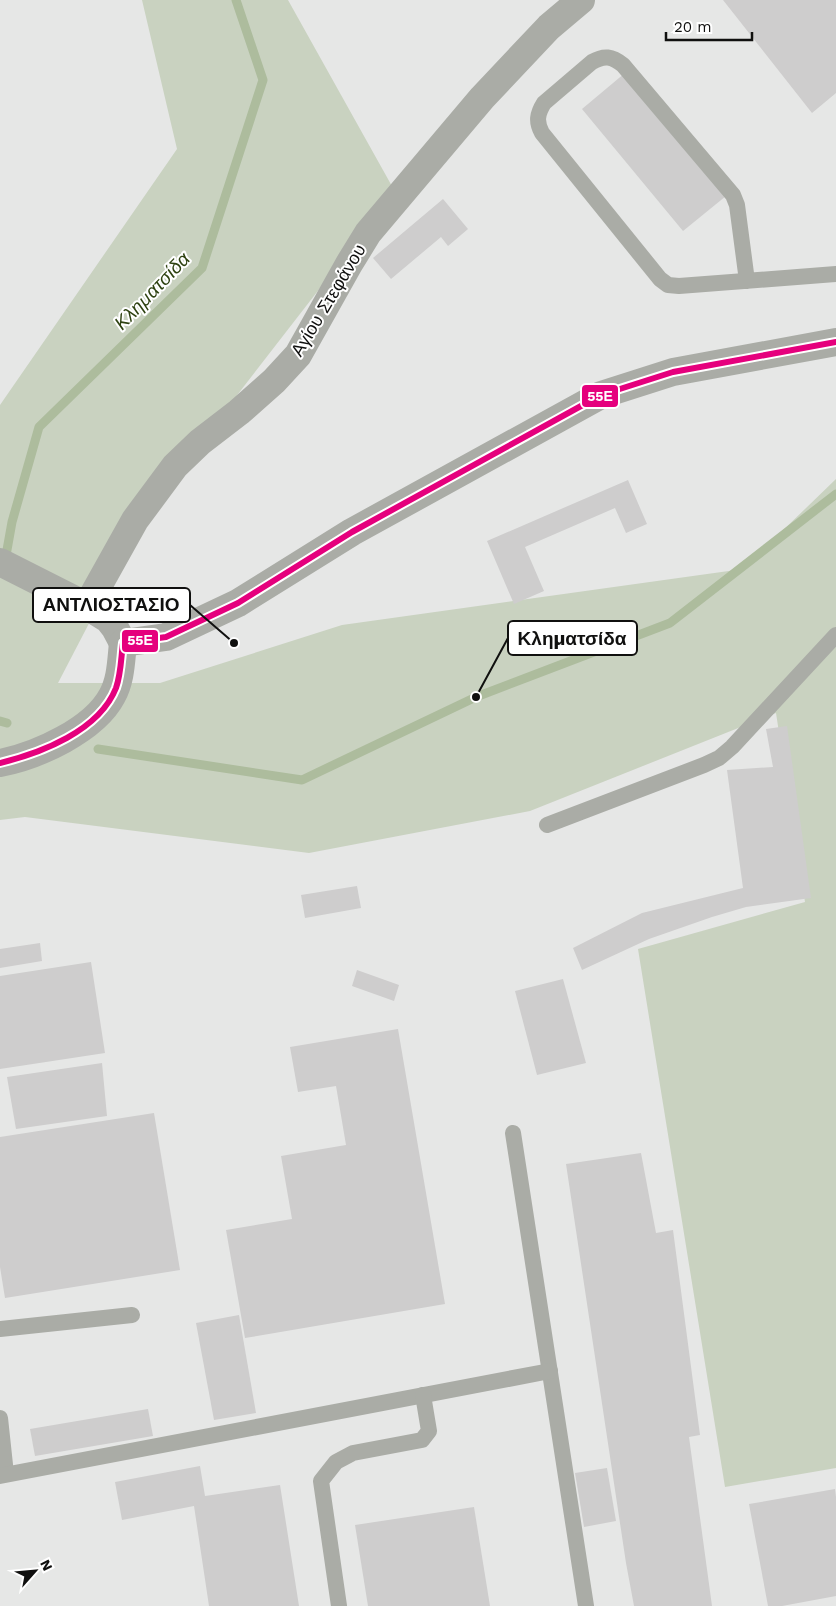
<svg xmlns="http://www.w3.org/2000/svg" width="836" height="1606" font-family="'Work Sans',sans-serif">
<rect width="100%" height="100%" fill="#e6e7e6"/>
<path fill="#c9d2c0" d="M142 0H288L393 188 317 292 148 510 58 683H160L342 625 743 569 836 479V1468L725 1487 638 949 805 902 776 713 530 811 309 853 25 817 0 820V405L177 149Z"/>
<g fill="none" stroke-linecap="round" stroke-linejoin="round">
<g stroke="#adbc9d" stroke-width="9">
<path d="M5 561 12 522 39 427 202 268 263 80 236 0"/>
<path d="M0 721 7 723"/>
<path d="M98 749 302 780 476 697 670 623 836 494"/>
</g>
</g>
<g fill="#cecdcd">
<path d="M723 0H836V93L812 113Z"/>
<path d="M625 73 726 196 683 231 582 109Z"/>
<path d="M443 199 468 229 448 246 441 237 391 279 373 258Z"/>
<path d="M628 480 647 524 626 533 615 508 525 547 544 591 514 604 487 541Z"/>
<path d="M787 726 811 898 746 907 712 917 649 939 582 970 573 948 642 913 743 888 727 770 773 767 766 729Z"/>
<path d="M357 886 361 908 305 918 301 895Z"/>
<path d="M40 943 42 961 0 968V949Z"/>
<path d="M91 962 105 1053 0 1069V976Z"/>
<path d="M357 970 399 985 394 1001 352 986Z"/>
<path d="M563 979 586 1063 537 1075 515 991Z"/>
<path d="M398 1029 445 1304 245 1338 226 1230 292 1219 281 1156 346 1145 336 1086 298 1092 290 1047Z"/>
<path d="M102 1063 107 1116 16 1129 7 1077Z"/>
<path d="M154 1113 180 1270 5 1298 0 1267V1137Z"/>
<path d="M641 1153 656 1233 673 1230 700 1435 689 1437 712 1606H634L626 1563 566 1164Z"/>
<path d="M239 1315 256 1413 214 1420 196 1323Z"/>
<path d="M148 1409 153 1436 35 1456 30 1429Z"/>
<path d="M200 1466 205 1496 280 1485 299 1606H209L194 1506 122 1520 115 1482Z"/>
<path d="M607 1468 616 1521 584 1527 575 1473Z"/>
<path d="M835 1489 836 1497V1596L782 1606H768L749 1504Z"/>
<path d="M474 1507 490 1606H368L355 1525Z"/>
</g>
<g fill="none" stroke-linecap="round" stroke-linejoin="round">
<g stroke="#aaaca6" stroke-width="16">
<path d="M747 281 737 205 733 195 623 65C612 56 604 55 592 62L544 103C537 114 536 122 542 133L660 279 668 285 679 286 836 274"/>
<path d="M547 825 704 765 719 758 732 747 836 635"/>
<path d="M513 1133 586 1606"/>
<path d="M0 1329 132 1315"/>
<path d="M0 1418 6 1474"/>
<path d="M0 1476 550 1371"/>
<path d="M339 1606 321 1481 336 1462 353 1453 422 1440 429 1431 423 1395"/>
</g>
<path stroke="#aaaca6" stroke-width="28" d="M87 606 135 520 175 466 200 442 239 412 274 381 298 355 349 264 368 233 482 98 549 27 581 0"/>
<g stroke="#aaaca6" stroke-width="28">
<path d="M0 562 87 606 108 619 115 628 123 643"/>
<path d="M123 643 166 637 238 603 352 532 601 395 673 372 836 342"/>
<path d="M0 763C37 756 94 730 112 696 121 680 121 661 123 643"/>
</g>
<g stroke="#fff" stroke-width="10">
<path id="bus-1" d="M0 763C41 753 99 731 116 688 121 674 121 658 123 643L166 637 238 603 352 532 601 395 673 372 836 342"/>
</g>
<use href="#bus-1" stroke="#e5007d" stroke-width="6"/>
</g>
<g text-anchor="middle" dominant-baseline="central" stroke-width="4" stroke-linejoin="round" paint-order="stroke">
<g font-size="18" fill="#10100f" stroke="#fff">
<text transform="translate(328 300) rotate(-59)">Αγίου Στεφάνου</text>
</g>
<g font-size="19" font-style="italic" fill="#2e4211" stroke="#fff">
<text transform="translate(152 291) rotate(-46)">Κληματσίδα</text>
</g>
</g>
<path fill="none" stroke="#10100f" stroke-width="2" d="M234 643L190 605M476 697L508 638"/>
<g fill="#10100f" stroke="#fff" stroke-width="2">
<circle cx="234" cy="643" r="5"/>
<circle cx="476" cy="697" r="5"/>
</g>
<g fill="#fff" stroke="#10100f" stroke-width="2">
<rect x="33" y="588" width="157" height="34" rx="5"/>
<rect x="508" y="621" width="129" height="34" rx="5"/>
</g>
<g font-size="19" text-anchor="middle" font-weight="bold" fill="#10100f">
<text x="111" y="611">ΑΝΤΛΙΟΣΤΑΣΙΟ</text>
<text x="572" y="645">Κληματσίδα</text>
</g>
<g stroke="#fff" stroke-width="2">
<rect x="581" y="384" width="38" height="24" rx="5" fill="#e5007d"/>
<rect x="121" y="629" width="38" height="24" rx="5" fill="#e5007d"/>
</g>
<g font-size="14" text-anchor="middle" font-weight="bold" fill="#fff">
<text x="600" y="401">55Ε</text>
<text x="140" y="645">55Ε</text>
</g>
<g transform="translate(35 1571) rotate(63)" stroke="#ffffff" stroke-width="4" paint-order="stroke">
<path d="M0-4L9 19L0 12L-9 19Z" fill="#10100f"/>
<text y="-8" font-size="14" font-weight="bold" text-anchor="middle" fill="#10100f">N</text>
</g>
<path d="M666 32v8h86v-8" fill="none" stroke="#10100f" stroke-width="2.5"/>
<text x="674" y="32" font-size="15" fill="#10100f" stroke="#ffffff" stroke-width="4" paint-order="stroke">20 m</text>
</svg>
